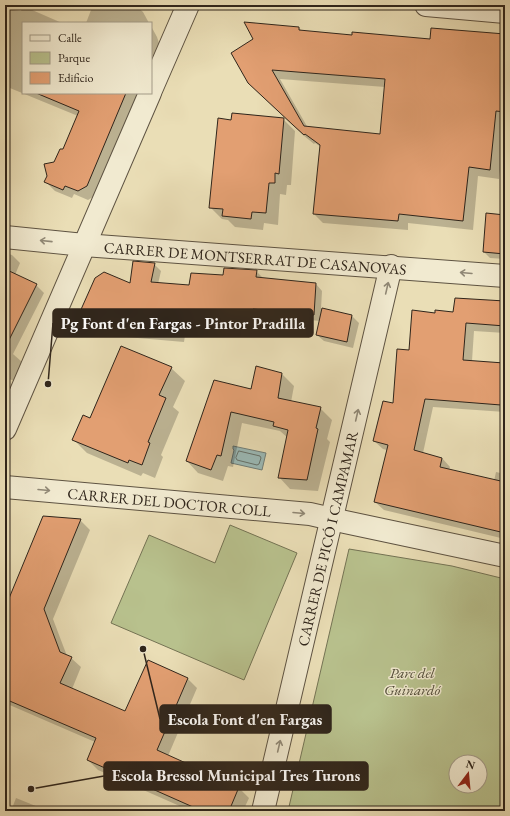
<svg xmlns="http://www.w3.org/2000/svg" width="510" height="816" font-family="'EB Garamond',serif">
<rect width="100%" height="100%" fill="#eadeb6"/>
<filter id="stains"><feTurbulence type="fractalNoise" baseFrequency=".005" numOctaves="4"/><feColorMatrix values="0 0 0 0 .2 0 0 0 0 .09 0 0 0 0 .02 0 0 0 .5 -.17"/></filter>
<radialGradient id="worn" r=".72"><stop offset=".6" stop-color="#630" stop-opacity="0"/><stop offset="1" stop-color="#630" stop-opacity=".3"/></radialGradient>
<g fill="#b8c18d" stroke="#747354" fill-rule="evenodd">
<path d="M230 525 297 553 244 680 111 623 149 535 215 563Z"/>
<path d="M349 549 452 566 505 579V811H288ZM456 762H480V786H456Z"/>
</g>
<path fill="#9bbab7" stroke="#707e79" d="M233 446 266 453 262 470 231 463 234 450 233 449Z"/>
<g fill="#0003" fill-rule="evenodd">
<path d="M93 5H135L143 12 149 23H86Z"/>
<path d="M23 6 62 23H23V93H139L96 195 88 200 74 194 72 198 55 191 46 182 54 163 63 151 78 116 5 86V9L21 11Z"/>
<path d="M151 26 157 37 159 43 151 63Z"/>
<path d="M299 28 302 31 353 36 431 40 505 35V126L499 179 478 176 473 230 408 223V230L323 223 314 214 321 147 315 143 314 144 303 135 248 83ZM280 79 385 87 381 135 308 128Z"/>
<path d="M283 119 295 131 291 185H287L286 195 280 194 278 225 264 223 263 230 235 227 228 220 222 219 210 207 232 121Z"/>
<path d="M504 209H505V259L490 258 484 252 503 216Z"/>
<path d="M5 253 12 255 20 263 15 275 36 285 44 293 13 354 22 362 14 381 5 377Z"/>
<path d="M154 264 161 271 158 284 190 286 224 276 256 271 264 279 316 284 322 291 321 309 352 316 359 323 353 348 324 341 317 335 320 321 259 315 258 326 216 321 215 332 186 329 184 342 126 337 87 321 80 314 131 285Z"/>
<path d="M505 307V333L474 331 472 361 504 364 505 345V412L433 407 423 453 442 458 450 467 449 470 494 481 496 472 505 474V539L384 510 375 502 387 450 383 449 374 441 394 404 410 351 436 314 454 313Z"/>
<path d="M257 367 282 374 294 386 291 402 320 408 332 420 327 439 330 442 318 491 290 489 279 477 288 438 280 431 242 423 233 467 228 466 223 481 198 473 187 461 215 381 252 390Z"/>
<path d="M171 368 185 381 173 407 179 412 161 455 163 457 155 478 143 473 141 476 87 453 74 440Z"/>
<path d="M80 520 90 530 53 619 67 656 71 658 81 667 72 689 126 713 188 679 197 688 168 756 239 788 249 798 243 811H191L98 770 88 760 95 742 5 703V610Z"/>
<path d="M16 798 48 811H11Z"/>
</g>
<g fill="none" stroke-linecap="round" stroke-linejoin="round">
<path stroke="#657069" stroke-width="1" d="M239 451 260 456 261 458 259 464 257 465 237 460 236 458Z"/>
</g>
<g fill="#e29f72" stroke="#2f251b" fill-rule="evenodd">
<path d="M244 22 299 27V30L352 35V32L430 39 431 28 505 34V112L496 111 490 170 469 167 463 221 399 214 398 221 313 214 320 145 305 134 304 135 293 125 248 83 231 53 253 39ZM272 70 385 79 380 134 304 126Z"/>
<path d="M36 93H126L87 186 78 191 65 186 63 190 44 182 47 176 44 164 54 162 60 149H63L79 111Z"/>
<path d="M232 113 284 118 279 174 275 173V183H269L266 213 252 212 251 219 222 216 223 209 209 208 218 118 231 120Z"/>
<path d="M486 213 505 215V254L483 252Z"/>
<path d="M133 261 155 263 151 282 189 285 191 273 223 275 224 268 257 270 256 277 316 283 314 315 253 309 252 319 210 315 209 325 179 323 178 336 118 330 79 314 95 278 104 272 130 283Z"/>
<path d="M5 269 37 284 5 348Z"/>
<path d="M455 298 505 301V326L466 323 463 360 504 363 501 405 425 399 414 450 442 458 440 467 505 482V533L374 502 388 445 373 441 383 401 393 403 397 349 409 350 412 310 435 313V310L453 312Z"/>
<path d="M322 308 352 315 347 342 316 335Z"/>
<path d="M121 346 172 367 159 395 166 398 148 442 150 443 142 465 129 460 128 463 72 440 83 415 90 418Z"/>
<path d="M256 366 282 373 278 398 321 407 316 428 318 429 307 480 278 478 288 430 273 426 274 422 231 412 221 456 217 455 211 470 186 461 214 380 251 389Z"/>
<path d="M43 516 81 519 44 609 60 652 72 657 60 683 125 711 148 660 188 678 157 750 239 787 229 811H202L87 760 96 738 5 699V608Z"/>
</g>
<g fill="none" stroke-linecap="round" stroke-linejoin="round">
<g stroke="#5e5342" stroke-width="24">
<g id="minor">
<path d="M426 5 505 12"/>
<path d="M151 90 188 5"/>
<path id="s1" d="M5 237 84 245 505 276"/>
<path d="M5 429 150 93"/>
<path id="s2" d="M5 487 310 514 345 522 505 556"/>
<path id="s3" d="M263 811 391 266"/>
</g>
</g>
<use href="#minor" stroke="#f1ead0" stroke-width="22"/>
</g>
<defs><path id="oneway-shaft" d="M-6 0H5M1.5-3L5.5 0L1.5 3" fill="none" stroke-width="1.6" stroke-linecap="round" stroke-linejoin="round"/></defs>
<g stroke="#908876">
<use href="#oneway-shaft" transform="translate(46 241) rotate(-174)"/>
<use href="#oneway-shaft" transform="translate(466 273) rotate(-175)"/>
<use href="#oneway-shaft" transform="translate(387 288) rotate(-77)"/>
<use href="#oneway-shaft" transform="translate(357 415) rotate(-77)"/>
<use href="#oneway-shaft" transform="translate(44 490) rotate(5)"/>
<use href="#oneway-shaft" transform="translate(299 513) rotate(5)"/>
<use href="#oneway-shaft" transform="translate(279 746) rotate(-77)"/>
</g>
<g text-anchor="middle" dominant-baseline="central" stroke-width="3" stroke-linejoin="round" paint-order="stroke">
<g font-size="15" fill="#2f251b" stroke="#f1ead0">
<text stroke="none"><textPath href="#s1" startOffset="251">CARRER DE MONTSERRAT DE CASANOVAS</textPath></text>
<text stroke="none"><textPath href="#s2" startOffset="165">CARRER DEL DOCTOR COLL</textPath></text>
<text stroke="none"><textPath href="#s3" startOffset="280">CARRER DE PICÓ I CAMPAMAR</textPath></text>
</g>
<g font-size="15" font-style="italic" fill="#514c38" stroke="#f1ead0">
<text x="412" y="672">Parc del<tspan x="412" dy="17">Guinardó</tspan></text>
</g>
</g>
<path fill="none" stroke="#2f251b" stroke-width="1.5" d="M48 384L53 323M143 649L160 719M31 789L104 776"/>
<g fill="#2f251b" stroke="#f1ead0" stroke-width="1.5">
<circle cx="48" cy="384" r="4"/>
<circle cx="143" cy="649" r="4"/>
<circle cx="31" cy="789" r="4"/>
</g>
<g fill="#2f251b" stroke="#2f251b" stroke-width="1.5">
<rect x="53" y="309" width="260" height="28" rx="4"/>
<rect x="160" y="705" width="171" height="28" rx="4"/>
<rect x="104" y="762" width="264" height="28" rx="4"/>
</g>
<g font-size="16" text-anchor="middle" font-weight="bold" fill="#fff">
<text x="183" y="329">Pg Font d'en Fargas - Pintor Pradilla</text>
<text x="245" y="725">Escola Font d'en Fargas</text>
<text x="236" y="781">Escola Bressol Municipal Tres Turons</text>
</g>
<rect width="510" height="816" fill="none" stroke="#eadeb6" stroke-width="20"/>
<rect x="6" y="6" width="498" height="804" fill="none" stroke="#2f251b" stroke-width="2"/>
<rect x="10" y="10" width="490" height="796" fill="none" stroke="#2f251b"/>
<rect x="22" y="22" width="130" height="72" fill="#f1ead0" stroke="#a39b88"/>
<rect x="30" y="35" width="20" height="6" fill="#f1ead0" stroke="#a39b88"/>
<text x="58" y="42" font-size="12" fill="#2f251b">Calle</text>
<rect x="30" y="52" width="20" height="12" fill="#b8c18d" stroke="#a39b88"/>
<text x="58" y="62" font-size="12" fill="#2f251b">Parque</text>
<rect x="30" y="72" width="20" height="12" fill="#e29f72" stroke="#a39b88"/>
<text x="58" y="82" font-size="12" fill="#2f251b">Edificio</text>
<g transform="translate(468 774) rotate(16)"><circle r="19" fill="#f1ead0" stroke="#a39b88"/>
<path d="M0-3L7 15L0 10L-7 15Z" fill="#8f2418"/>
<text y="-6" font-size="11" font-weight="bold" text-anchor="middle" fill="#2f251b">N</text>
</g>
<rect width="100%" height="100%" filter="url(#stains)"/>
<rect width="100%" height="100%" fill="url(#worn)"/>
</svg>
